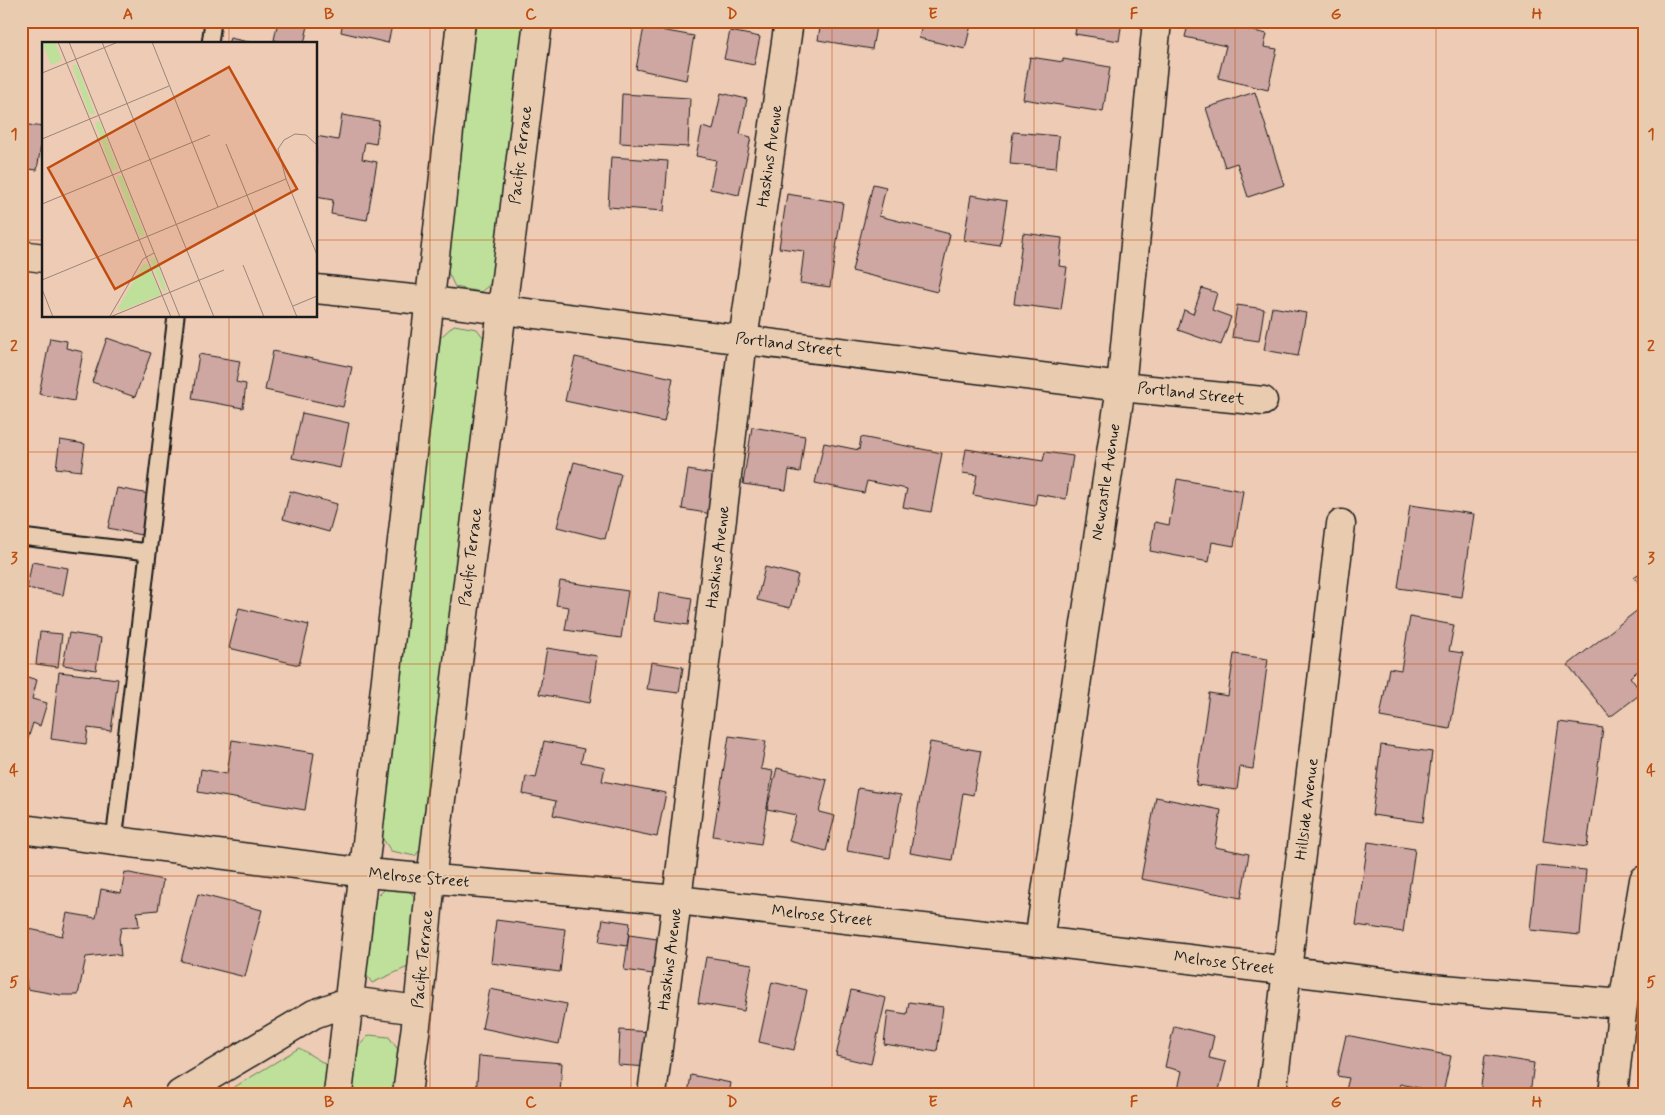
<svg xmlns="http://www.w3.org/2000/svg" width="1665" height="1115" font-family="Mynerve,sans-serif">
<rect width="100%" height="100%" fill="#eecbb5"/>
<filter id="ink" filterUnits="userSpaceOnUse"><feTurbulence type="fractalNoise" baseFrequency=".02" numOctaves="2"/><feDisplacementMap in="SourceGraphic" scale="10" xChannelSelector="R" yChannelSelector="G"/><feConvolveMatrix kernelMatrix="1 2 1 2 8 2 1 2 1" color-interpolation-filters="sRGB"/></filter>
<g filter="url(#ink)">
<g fill="#bee09a" stroke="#6d7e5b">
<path d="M476 21H526L495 280 481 292 455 287 446 268Z"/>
<path d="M454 325 477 329 489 345 429 839 415 856 391 851 379 833 440 338Z"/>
<path d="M386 888 409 891 421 903 410 966 372 983 361 967 372 902Z"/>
<path d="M369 1035 389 1037 399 1051 395 1094H352L358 1047Z"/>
<path d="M299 1048 327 1065 324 1094H223Z"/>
</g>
<g fill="#cea7a2" stroke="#1c1c1c">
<path d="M278 21H309L304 44H290L274 40Z"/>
<path d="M343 21H393L388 43 341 32Z"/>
<path d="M821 21H877L872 49 818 40Z"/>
<path d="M923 21H972L965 49 919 38Z"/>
<path d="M1077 21H1122L1119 41 1075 34Z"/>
<path d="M1189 21H1211L1267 34 1264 47 1277 49 1268 90 1218 78 1226 46 1185 37Z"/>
<path d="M644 27 694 36 686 80 636 69Z"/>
<path d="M730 31 760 37 754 65 724 59Z"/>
<path d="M230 38 257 44H228Z"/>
<path d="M1030 57 1063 62V59L1110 67 1103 112 1023 99Z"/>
<path d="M1255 92 1284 185 1248 197 1237 163 1225 167 1206 108Z"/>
<path d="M721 93 747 99 740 134 751 137 739 195 710 189 716 160 696 156 702 127 713 130Z"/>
<path d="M622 94 690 98 688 147 620 143Z"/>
<path d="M342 115 379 121 376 144 365 142 362 159 377 162 367 220 331 214 333 200 316 197V136L338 140Z"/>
<path d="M21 124 44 127 37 170 21 168Z"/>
<path d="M1013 132 1059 136 1056 168 1010 164Z"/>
<path d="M611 157 668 161 664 211 608 207Z"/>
<path d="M873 184 886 187 879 216 950 234 937 292 852 271Z"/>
<path d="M787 194 843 203 830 287 800 283 804 251 779 248Z"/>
<path d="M971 195 1007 201 1000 246 964 240Z"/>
<path d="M1023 233 1062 238 1059 266 1067 267 1061 310 1014 304Z"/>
<path d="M1202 288 1217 293 1212 310 1231 317 1221 345 1178 330 1184 310 1193 314Z"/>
<path d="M1237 305 1264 309 1259 341 1232 337Z"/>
<path d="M1272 307 1306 313 1298 356 1264 350Z"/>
<path d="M50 338 67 341 66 348 83 352 74 401 39 394Z"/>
<path d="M107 338 151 353 135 397 92 382Z"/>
<path d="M273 351 352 367 343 407 265 390Z"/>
<path d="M199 354 240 361 236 382 246 384 243 408 192 399Z"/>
<path d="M575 357 673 378 664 422 565 401Z"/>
<path d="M302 413 349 423 340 468 292 458Z"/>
<path d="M752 427 805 436 800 472 789 470 786 490 743 484Z"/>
<path d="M861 437 942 453 931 512 903 507 907 489 867 481 864 493 815 483 824 443 859 450Z"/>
<path d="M60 440 85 444 81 471 56 468Z"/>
<path d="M966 449 1043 461 1045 452 1073 456 1066 499 1037 494 1035 506 973 495 977 475 962 473Z"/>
<path d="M574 462 621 474 605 539 557 527Z"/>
<path d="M688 470 718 475 712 514 682 509Z"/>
<path d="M1177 479 1243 491 1234 546 1212 542 1209 562 1150 551 1155 522 1169 525Z"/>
<path d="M117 488 149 494 141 535 108 528Z"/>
<path d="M290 491 337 504 329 532 283 519Z"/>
<path d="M1410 505 1474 514 1462 597 1398 588Z"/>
<path d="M32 562 68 568 63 595 27 588Z"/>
<path d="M765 567 798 575 790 608 757 600Z"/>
<path d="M1644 570V589L1634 577Z"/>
<path d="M560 581 628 591 621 638 565 630 569 607 556 605Z"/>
<path d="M659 592 692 598 688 625 655 620Z"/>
<path d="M1644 605V666L1630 677 1642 693 1610 717 1568 665Z"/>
<path d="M239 608 309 625 299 665 229 648Z"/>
<path d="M1410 617 1454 625 1449 651 1463 653 1450 729 1380 717 1389 668 1401 670Z"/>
<path d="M40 632 62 634 58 667 36 664Z"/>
<path d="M69 633 101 638 96 670 63 665Z"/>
<path d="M547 648 597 656 590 703 539 694Z"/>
<path d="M1234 654 1268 659 1253 769 1240 767 1237 790 1196 785 1209 693 1228 696Z"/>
<path d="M651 662 683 667 679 693 647 689Z"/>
<path d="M59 672 118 679 111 731 88 728 86 744 51 739Z"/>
<path d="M21 675 37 680 32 699 47 703 40 726 33 723 27 742 21 741Z"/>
<path d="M1559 722 1603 728 1587 847 1543 841Z"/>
<path d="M729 736 766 741 761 769 773 771 761 844 713 836Z"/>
<path d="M232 740 314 753 305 810 198 792 201 769 227 774Z"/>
<path d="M544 741 584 749 581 762 605 767 602 781 666 793 657 837 553 815 556 801 523 794 526 776 536 778Z"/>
<path d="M930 742 981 751 973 795 963 793 952 860 910 853Z"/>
<path d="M1381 745 1432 752 1423 822 1372 815Z"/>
<path d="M777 768 827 780 819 812 835 816 826 851 789 841 796 815 767 809Z"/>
<path d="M858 788 901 795 890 858 847 851Z"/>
<path d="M1156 797 1221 810 1215 847 1249 854 1241 898 1141 879Z"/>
<path d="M1368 842 1415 849 1403 932 1356 925Z"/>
<path d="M1537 866 1586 870 1580 935 1530 930Z"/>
<path d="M125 872 163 880 158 910 137 912 139 926 121 928 119 938 121 956 113 954 86 957 78 995H61L27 989 23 958 29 929 62 936 67 913 96 918 101 889 121 893Z"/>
<path d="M198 894 262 910 245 977 181 961Z"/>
<path d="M603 919 630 923 627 946 599 942Z"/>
<path d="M496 920 565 929 560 972 491 963Z"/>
<path d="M629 935 664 940 660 975 624 970Z"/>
<path d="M706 957 752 964 744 1011 698 1003Z"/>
<path d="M772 982 807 990 794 1050 759 1042Z"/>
<path d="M490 989 567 1004 559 1044 482 1028Z"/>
<path d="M851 990 886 998 871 1064 836 1056Z"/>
<path d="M909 1002 943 1007 937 1052 884 1044 888 1011 907 1014Z"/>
<path d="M1174 1026 1214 1036 1209 1058 1226 1062 1218 1094H1177L1182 1071 1165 1067Z"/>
<path d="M620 1030 651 1032 649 1067 618 1065Z"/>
<path d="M1346 1035 1451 1056 1443 1093 1400 1084 1398 1094H1345L1349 1078 1337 1076Z"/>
<path d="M1485 1055 1534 1063 1530 1094H1480Z"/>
<path d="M479 1056 562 1063 560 1094H476Z"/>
<path d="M691 1075 731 1083 729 1094H688Z"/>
</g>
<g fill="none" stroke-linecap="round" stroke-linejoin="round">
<g stroke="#1c1c1c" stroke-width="19">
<g id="service">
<path d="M210 44 213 21"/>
<path d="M21 537 148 552"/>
<path d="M114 841 176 316"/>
</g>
</g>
<g stroke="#1c1c1c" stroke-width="31">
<g id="minor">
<path d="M21 255 44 258"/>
<path d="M316 289 431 301 1121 387 1263 401"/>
<path d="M21 829 366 873 677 900 1039 941 1431 988 1623 1004"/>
<path d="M1039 941 1082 644 1121 387 1157 21"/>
<path d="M180 1094 314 1014 350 1001 418 1010"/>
<path d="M338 1094C382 737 422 379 461 21"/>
<path d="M407 1094 418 1010 431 879 538 21"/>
<path d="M652 1094 677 900 743 340 789 21"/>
<path d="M1272 1094 1341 524"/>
<path d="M1613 1094 1623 1004 1644 880"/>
</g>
</g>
<use href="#service" stroke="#e9ccaf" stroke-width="15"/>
<use href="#minor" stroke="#e9ccaf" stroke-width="28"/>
</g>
</g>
<path fill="none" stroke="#bf4d0f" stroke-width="1" stroke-opacity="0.55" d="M229 21V44M430 21V1094M631 21V1094M832 21V1094M1034 21V1094M1235 21V1094M1436 21V1094M21 240H44M316 240H1644M229 316V1094M21 452H1644M21 664H1644M21 876H1644"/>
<g text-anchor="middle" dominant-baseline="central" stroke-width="4" stroke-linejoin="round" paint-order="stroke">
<g font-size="16" fill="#1c1c1c" stroke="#e9ccaf">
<text transform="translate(521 155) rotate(-83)">Pacific Terrace</text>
<text transform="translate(770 156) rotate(-82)">Haskins Avenue</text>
<text transform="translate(789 345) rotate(7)">Portland Street</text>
<text transform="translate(1191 394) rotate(6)">Portland Street</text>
<text transform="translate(1106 482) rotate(-81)">Newcastle Avenue</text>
<text transform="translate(471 557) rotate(-83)">Pacific Terrace</text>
<text transform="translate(718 557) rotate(-83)">Haskins Avenue</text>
<text transform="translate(1307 809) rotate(-83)">Hillside Avenue</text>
<text transform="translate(419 878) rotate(5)">Melrose Street</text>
<text transform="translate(822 916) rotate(6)">Melrose Street</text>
<text transform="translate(423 959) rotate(-84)">Pacific Terrace</text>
<text transform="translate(670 959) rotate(-83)">Haskins Avenue</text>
<text transform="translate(1224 963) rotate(7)">Melrose Street</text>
</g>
</g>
<g transform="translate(42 42)">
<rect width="275" height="275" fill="#eecbb5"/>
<path d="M0 0H13L20 18 9 23ZM30 23H35L53 72H47ZM53 80H58L76 128H70ZM75 134H80L103 194H97ZM108 216H113L125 249H121ZM102 222H106L119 253 78 269 76 266Z" fill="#bee09a"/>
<path fill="none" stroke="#9a8578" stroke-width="1" d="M16 0 129 275M27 0 138 275M60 0 172 275M110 0 176 165M0 31 76 0M0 97 127 44M184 102 255 275M275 103 264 93 253 92 242 98 236 107 244 137 275 213M0 162 168 93M201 223 222 275M0 238 244 137M0 247 11 275M251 264 275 254M68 274 101 217 112 211M68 275 182 228"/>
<path fill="#bf4d0f" fill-opacity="0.15" stroke="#bf4d0f" stroke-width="2.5" d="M187 25 255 147 73 247 6 126Z"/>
<rect width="275" height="275" fill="none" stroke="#1c1c1c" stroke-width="2.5"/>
</g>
<rect width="1665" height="1115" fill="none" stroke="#e9ccaf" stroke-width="55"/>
<rect x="28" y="28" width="1610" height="1060" fill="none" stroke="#bf4d0f" stroke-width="2"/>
<g font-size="16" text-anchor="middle" font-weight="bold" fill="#bf4d0f">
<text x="128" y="19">A</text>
<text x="329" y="19">B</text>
<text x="531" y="19">C</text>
<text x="732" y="19">D</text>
<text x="933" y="19">E</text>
<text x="1134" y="19">F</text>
<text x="1336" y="19">G</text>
<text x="1537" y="19">H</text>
<text x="14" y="139">1</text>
<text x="1651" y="139">1</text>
<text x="14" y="351">2</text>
<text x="1651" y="351">2</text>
<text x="14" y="563">3</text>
<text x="1651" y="563">3</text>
<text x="14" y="775">4</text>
<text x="1651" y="775">4</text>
<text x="14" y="987">5</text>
<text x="1651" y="987">5</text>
<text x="128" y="1107">A</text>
<text x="329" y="1107">B</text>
<text x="531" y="1107">C</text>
<text x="732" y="1107">D</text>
<text x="933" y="1107">E</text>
<text x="1134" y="1107">F</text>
<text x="1336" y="1107">G</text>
<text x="1537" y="1107">H</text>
</g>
</svg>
